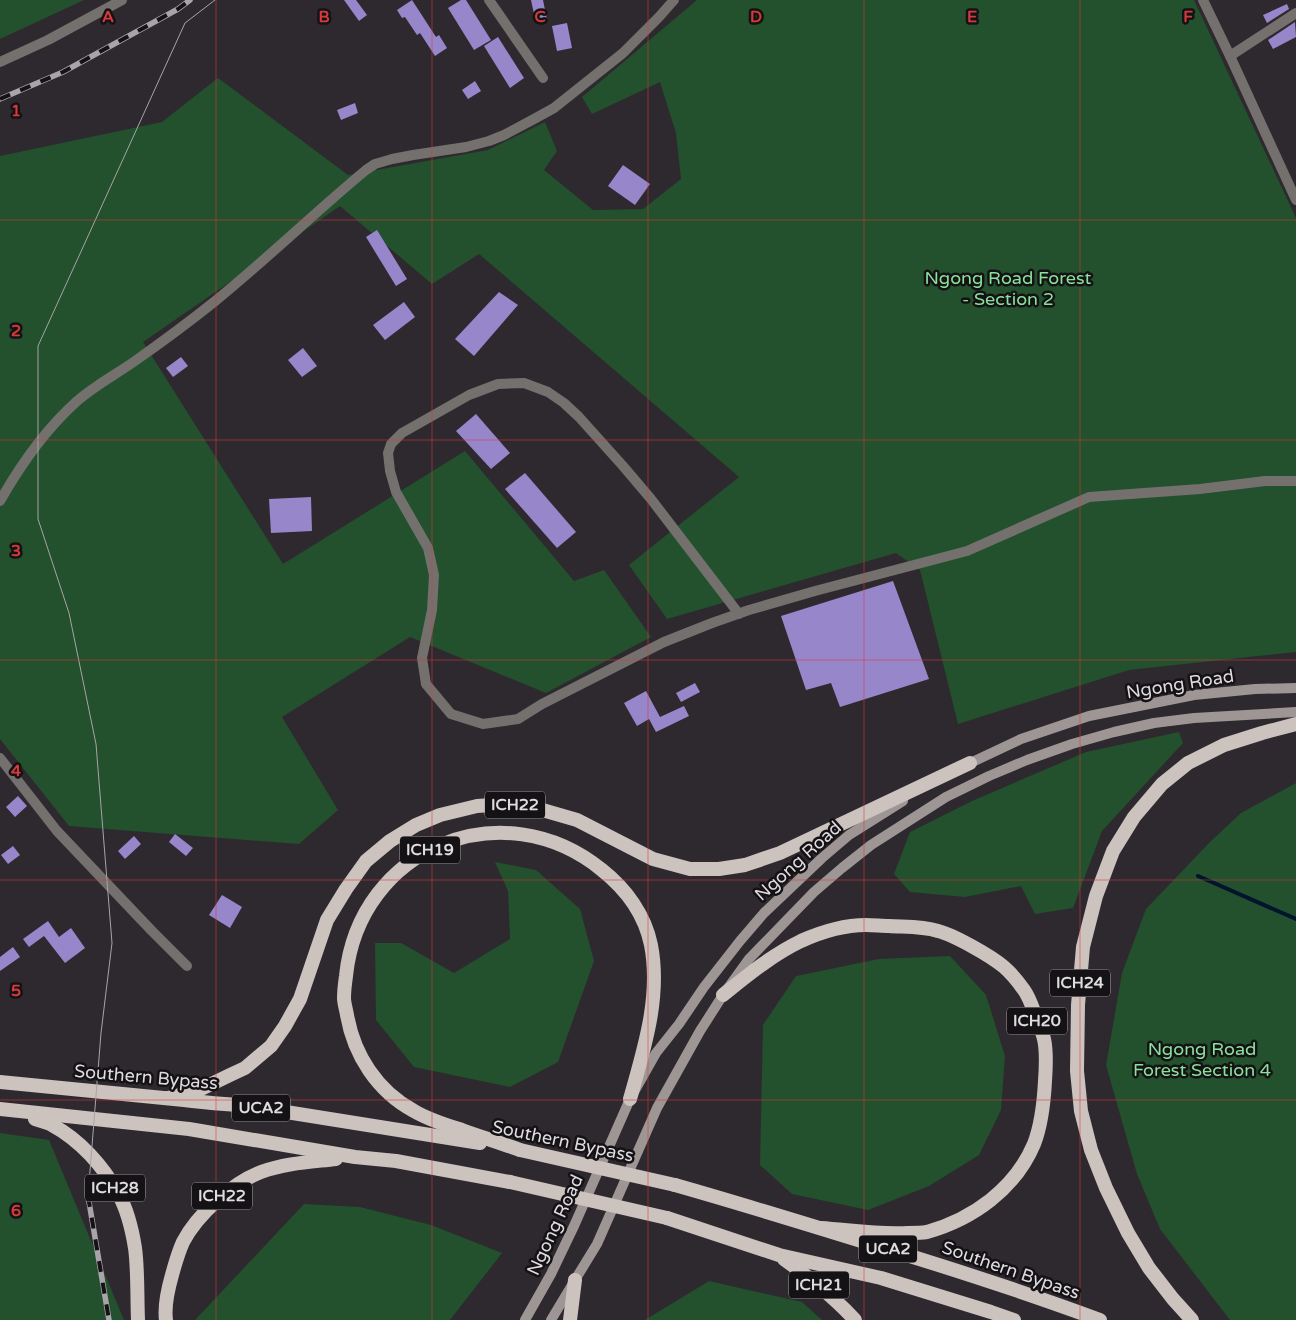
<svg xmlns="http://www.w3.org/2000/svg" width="1296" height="1320" font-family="'Varela Round',sans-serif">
<rect width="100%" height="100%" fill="#2e292f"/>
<g fill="#23502d">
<path d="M0 0H84L0 39Z"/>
<path d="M697 0H1194L1296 218V652L1129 670 958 724 920 570 896 553 667 619 629 565 739 477 479 254 432 284 340 206 143 342 283 564 465 451 574 581 604 570 651 637 546 693 410 637 282 717 338 810 299 844 69 826 0 739V156L162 122 218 78 348 175 488 150 545 122 557 151 544 170 593 210 643 209 681 179 676 133 660 82 592 114 582 97Z"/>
<path d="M1179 732 1183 743 1102 831 1073 908 1035 914 1021 886 965 897 910 892 894 874 910 832 972 801 1086 752Z"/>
<path d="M1296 783V1320H1230L1160 1229 1137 1174 1106 1065 1122 973 1146 909 1209 843 1241 813Z"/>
<path d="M495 862 536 870 580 909 594 961 558 1062 510 1087 414 1067 376 1020 375 943H401L454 973 510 939 508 891Z"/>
<path d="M950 956 986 995 1005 1056 1001 1110 979 1155 929 1186 868 1210 792 1194 760 1165 763 1025 796 976 879 959Z"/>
<path d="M0 1133 49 1140 124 1320H0Z"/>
<path d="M304 1204 360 1207 431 1225 502 1253 450 1320H195Z"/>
<path d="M709 1281 802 1302 822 1320H645Z"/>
</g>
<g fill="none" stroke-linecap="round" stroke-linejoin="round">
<path stroke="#00142d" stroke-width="4" d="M1198 876 1296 919"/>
</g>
<g fill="#9886cb">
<path d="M344 0H356L367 15 359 21Z"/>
<path d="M412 0 436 37 439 35 447 48 435 56 420 33 417 35 405 17 402 18 397 10Z"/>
<path d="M461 0H466L491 40 474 50 448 8Z"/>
<path d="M531 0H543L547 20 536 23Z"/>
<path d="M1287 4 1289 9 1267 23 1263 15Z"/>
<path d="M1295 22 1296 37 1273 49 1268 40Z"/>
<path d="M567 23 572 48 557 51 552 26Z"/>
<path d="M498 37 524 78 510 88 484 46Z"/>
<path d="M475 81 481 91 468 99 462 90Z"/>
<path d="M355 103 358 113 341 120 337 110Z"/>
<path d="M623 165 650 184 635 205 608 186Z"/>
<path d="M377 230 407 279 396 286 366 237Z"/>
<path d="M499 292 518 305 474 356 455 339Z"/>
<path d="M404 302 415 317 385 340 373 325Z"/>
<path d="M303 348 317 366 302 377 288 360Z"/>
<path d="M181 357 188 366 173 377 166 368Z"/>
<path d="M476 414 510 453 491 469 456 431Z"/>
<path d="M525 473 576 532 557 548 505 489Z"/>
<path d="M311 497 312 531 271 533 269 499Z"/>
<path d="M893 581 929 679 840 707 831 683 806 690 781 616Z"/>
<path d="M695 683 700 692 681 702 676 693Z"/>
<path d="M646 691 660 717 684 706 689 716 656 732 649 719 637 726 624 703Z"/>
<path d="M18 796 27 806 15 817 6 807Z"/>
<path d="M175 834 193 848 186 856 169 842Z"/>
<path d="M134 836 141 844 125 859 118 851Z"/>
<path d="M13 846 20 855 8 864 1 855Z"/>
<path d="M222 895 242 907 230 928 209 915Z"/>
<path d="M48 921 59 937 71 928 85 948 65 963 44 936 29 947 23 939Z"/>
<path d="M13 947 20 957 0 971V957Z"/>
</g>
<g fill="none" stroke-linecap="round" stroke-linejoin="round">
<g stroke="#74706e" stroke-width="10">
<path d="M489 0 543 78"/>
<path d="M1203 0 1230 56 1296 200"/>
<path d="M1230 56 1296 13"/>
<path d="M0 62 48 40 122 0"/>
<path d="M0 501C21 464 45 430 76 402 94 386 115 375 135 361 162 342 189 322 214 302 266 260 314 213 366 170L375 164 392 159 413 155 466 147 489 141 504 135 534 119 554 108 623 53 659 17 674 0"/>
<path d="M739 614 651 499 623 466 579 417 564 403 548 392 524 383 498 384 469 395 402 433 391 444 388 453 390 471 396 492 428 548 434 575 432 610 422 658 426 684 451 714 483 724 518 719 542 704 664 642 712 623 749 610 815 591 967 551 1089 497 1200 489 1265 481H1296"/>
<path d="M0 758 57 831 151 930 187 966"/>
</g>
<g stroke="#9d9694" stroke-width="10">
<path d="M966 765 1021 739 1089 716 1194 695 1255 689 1296 688"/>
<path d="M525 1320 551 1274 574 1226 630 1099 656 1053 679 1024 704 987 740 941 764 913 822 858 849 835 903 801"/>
<path d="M551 1320 575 1280 597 1244 657 1108 700 1031 723 995 749 959 814 892 842 868 871 845 946 797 989 776 1027 760 1072 744 1114 732 1154 723 1194 718 1296 712"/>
</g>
<g stroke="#ccc2be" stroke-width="14">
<path d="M723 995C748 975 772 955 801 941 821 932 844 925 866 925 874 925 882 926 889 926 906 927 922 926 938 931 954 935 991 956 1004 967 1011 973 1019 983 1024 990 1029 997 1032 1006 1035 1014 1038 1022 1042 1031 1044 1039 1047 1052 1046 1067 1045 1081 1044 1100 1041 1126 1034 1144 1015 1189 973 1219 927 1232 921 1233 914 1233 908 1233 879 1235 850 1230 821 1228"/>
<path d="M0 1082 184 1100C206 1103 227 1104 249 1106L480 1143"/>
<path d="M168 1098 199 1090 230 1075 245 1068 271 1046 285 1026 300 999 327 920 346 889 366 861 390 841 416 825 440 815 477 806 507 804 532 807 577 820 653 859 690 869H719L745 865 780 853 970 763"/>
<path d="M0 1109 189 1129 355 1157 396 1161 510 1182"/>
<path d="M35 1119C40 1121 47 1122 52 1125 80 1140 103 1166 118 1193 127 1209 132 1229 135 1248 138 1269 137 1297 138 1320"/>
<path d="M520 1150C501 1143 481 1137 462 1130 446 1125 429 1120 414 1111 377 1091 354 1055 347 1015 346 1009 344 1003 344 998 344 991 345 983 346 976 359 848 503 789 602 870 626 889 645 915 651 945 661 997 644 1049 630 1099"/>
<path d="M675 1185C749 1206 823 1229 897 1252 965 1273 1033 1295 1100 1320"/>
<path d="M667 1218 779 1255 881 1278 991 1312 1014 1320"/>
<path d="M784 1259C810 1278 834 1297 855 1320"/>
<path d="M166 1320C164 1305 168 1289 172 1275 175 1264 178 1253 183 1242 197 1215 232 1183 261 1172 286 1163 311 1162 336 1159"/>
<path d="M570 1320 575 1280"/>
<path d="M1192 1320 1173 1299 1149 1268 1128 1233 1106 1188 1091 1150 1081 1111 1077 1071 1078 1005 1083 947 1096 896 1113 851 1134 817 1162 784 1188 763 1224 745 1262 733 1296 724"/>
</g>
<path stroke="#a8a4a9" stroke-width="1" d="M88 1196 101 1033 112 943 96 744 69 613 38 519V346L185 23 215 0"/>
<g stroke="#a8a4a9" stroke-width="5.5">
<g id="rail">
<path d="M0 99 63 72 178 9 190 0"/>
<path d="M88 1196 109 1320"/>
</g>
</g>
<use href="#rail" stroke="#151215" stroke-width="4" stroke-dasharray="11" stroke-linecap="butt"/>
<g stroke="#ccc2be" stroke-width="14">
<path d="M520 1150 675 1185"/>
<path d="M510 1182 667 1218"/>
</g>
</g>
<path fill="none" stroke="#d73a3a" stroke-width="1" stroke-opacity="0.55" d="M216 0V1320M432 0V1320M648 0V1320M864 0V1320M1080 0V1320M0 220H1296M0 440H1296M0 660H1296M0 880H1296M0 1100H1296"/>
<g text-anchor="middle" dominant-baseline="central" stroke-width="5" stroke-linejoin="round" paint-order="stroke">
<g fill="#151215" stroke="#a29fa3" stroke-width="1">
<rect x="485" y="791.5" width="60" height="27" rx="4"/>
<rect x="400" y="836.5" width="60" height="27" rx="4"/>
<rect x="1050" y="969.5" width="60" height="27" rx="4"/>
<rect x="1007" y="1007.5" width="60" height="27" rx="4"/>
<rect x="232" y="1094.5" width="58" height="27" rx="4"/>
<rect x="85" y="1174.5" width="60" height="27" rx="4"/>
<rect x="192" y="1182.5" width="60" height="27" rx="4"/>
<rect x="859" y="1235.5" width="58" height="27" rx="4"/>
<rect x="789" y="1271.5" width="60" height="27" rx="4"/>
</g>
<g font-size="16" font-weight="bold" fill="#dfdce0">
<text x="515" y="805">ICH22</text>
<text x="430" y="850">ICH19</text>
<text x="1080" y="983">ICH24</text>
<text x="1037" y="1021">ICH20</text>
<text x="261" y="1108">UCA2</text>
<text x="115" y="1188">ICH28</text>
<text x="222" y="1196">ICH22</text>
<text x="888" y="1249">UCA2</text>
<text x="819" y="1285">ICH21</text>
</g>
<g font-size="18" fill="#89e29a" stroke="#151215">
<text x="1008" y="278">Ngong Road Forest<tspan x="1008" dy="21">- Section 2</tspan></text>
<text x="1202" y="1049">Ngong Road<tspan x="1202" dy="21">Forest Section 4</tspan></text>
</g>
<g font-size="18" fill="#dfdce0" stroke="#151215">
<text transform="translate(1180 684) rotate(-9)">Ngong Road</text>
<text transform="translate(798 861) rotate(-42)">Ngong Road</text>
<text transform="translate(146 1077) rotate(5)">Southern Bypass</text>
<text transform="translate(563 1141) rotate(12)">Southern Bypass</text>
<text transform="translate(555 1225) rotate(-65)">Ngong Road</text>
<text transform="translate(1011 1270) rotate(19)">Southern Bypass</text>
</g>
</g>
<g font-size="16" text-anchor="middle" font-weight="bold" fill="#d73a3a" stroke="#151215" stroke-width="5" stroke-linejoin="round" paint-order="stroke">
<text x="108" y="22">A</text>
<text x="324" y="22">B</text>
<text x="540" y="22">C</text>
<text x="756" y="22">D</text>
<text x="972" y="22">E</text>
<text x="1188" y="22">F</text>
<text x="16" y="116">1</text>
<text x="16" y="336">2</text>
<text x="16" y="556">3</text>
<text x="16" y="776">4</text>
<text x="16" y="996">5</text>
<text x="16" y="1216">6</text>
</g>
</svg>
